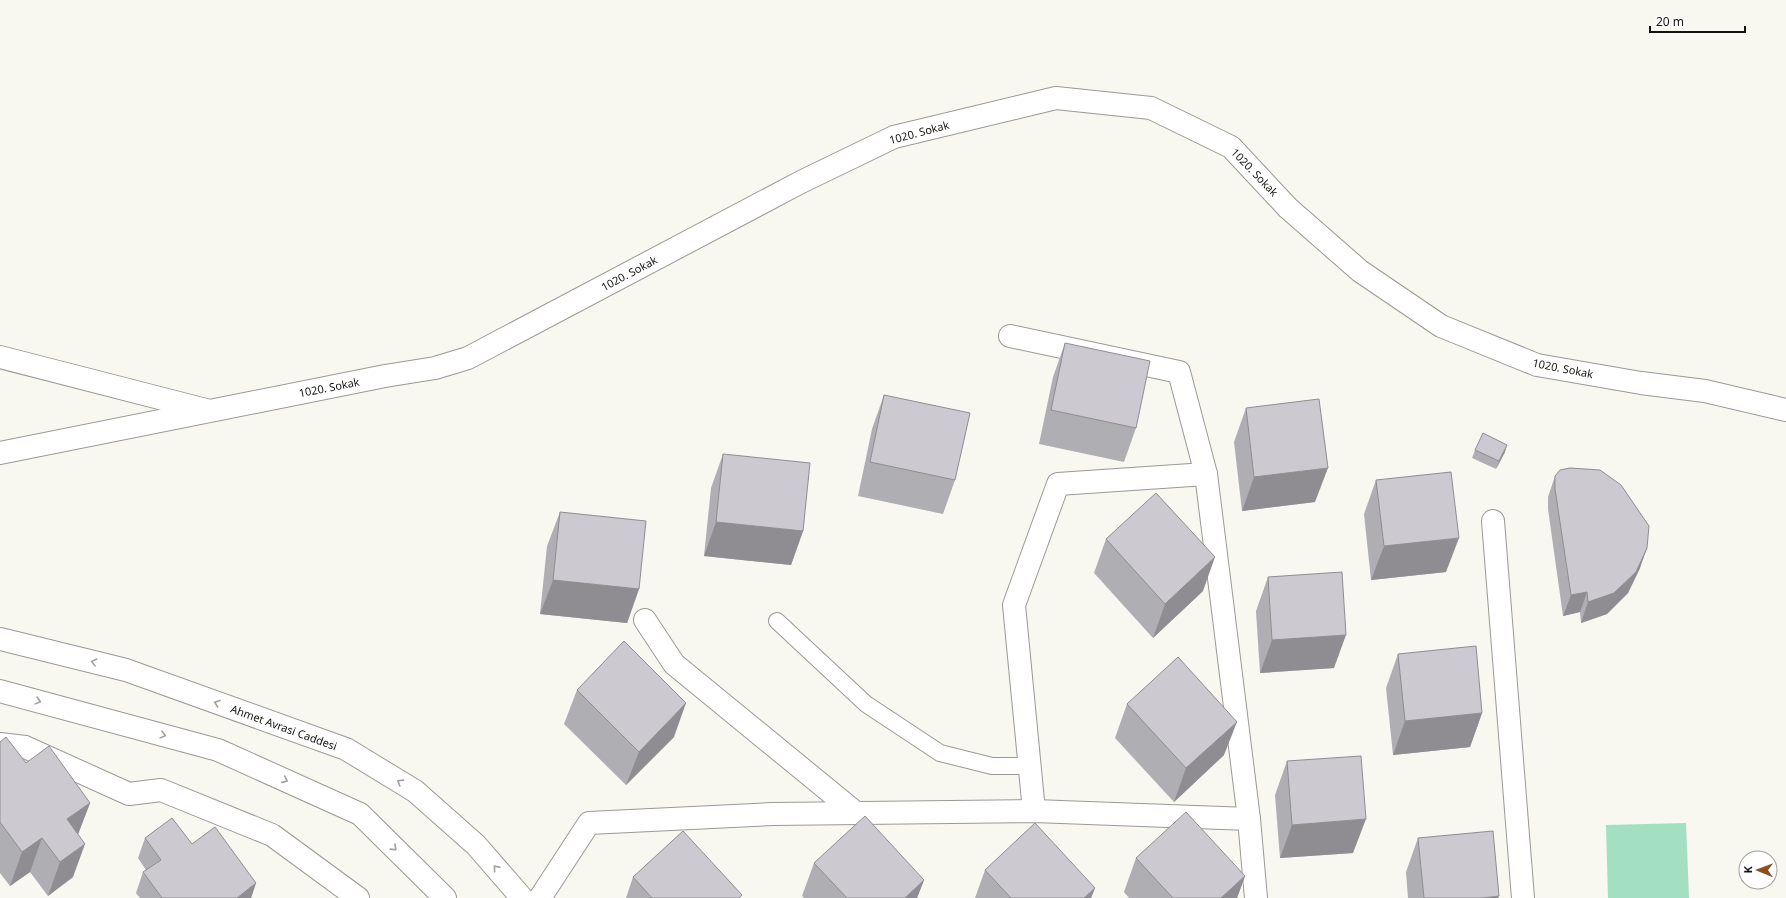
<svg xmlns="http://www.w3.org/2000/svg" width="1786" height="898" font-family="'Noto Sans',sans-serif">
<rect width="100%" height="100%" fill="#f8f7f0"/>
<path fill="#a3e0c2" d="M1686 823 1689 898H1608L1606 825Z"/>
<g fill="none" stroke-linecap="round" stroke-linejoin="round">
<g stroke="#9b9994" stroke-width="18">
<path id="lane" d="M777 621 866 704 940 753 992 766H1030"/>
</g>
<g stroke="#9b9994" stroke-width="24">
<g id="street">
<path d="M1010 336 1179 372 1206 474 1249 819 1256 898"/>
<path d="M0 357 206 410"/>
<path d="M0 453 385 376 435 368 468 358 801 182 894 137 1056 98 1151 108 1231 147 1288 208 1360 271 1441 326 1537 365 1641 383 1705 391 1786 410"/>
<path d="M1493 521 1523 898"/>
<path d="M645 620 674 664 856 813"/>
<path d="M0 744 25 747 129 794 161 790 272 835 358 898"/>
<path d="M1034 811 1014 605 1058 484 1206 474"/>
<path d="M540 898 589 823 772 814 1034 811 1249 819"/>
</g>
</g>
<g stroke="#9b9994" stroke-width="24">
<g id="secondary">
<path d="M0 639 126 670 346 749 415 791 476 845 522 898"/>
<path d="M0 691 218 750 360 814 445 898"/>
</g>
</g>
<use href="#lane" stroke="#fff" stroke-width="16"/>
<use href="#street" stroke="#fff" stroke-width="22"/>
<use href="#secondary" stroke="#fff" stroke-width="22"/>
</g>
<g fill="#afaeb3">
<path d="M1065 343 1136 428 1124 462 1039 444 1053 377Z"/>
<path d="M884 395 955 480 943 514 858 496 872 429Z"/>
<path d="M1246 408 1315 502 1242 511 1234 442Z"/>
<path d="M1475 450 1505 452 1496 469 1472 458Z"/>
<path d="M723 454 803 531 791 565 704 556 711 488Z"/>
<path d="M1555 476 1640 568 1628 593 1607 614 1581 623 1580 612 1563 616 1548 509V497Z"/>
<path d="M1376 480 1446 572 1371 580 1364 514Z"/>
<path d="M560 512 639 589 627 623 540 614 547 546Z"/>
<path d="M1106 539 1203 591 1153 638 1094 573Z"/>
<path d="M1268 577 1334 668 1260 673 1256 611Z"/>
<path d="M1398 654 1482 713 1470 747 1393 755 1386 688Z"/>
<path d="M577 690 674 737 626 785 564 724Z"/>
<path d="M1127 704 1224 755 1174 802 1115 738Z"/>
<path d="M0 742 26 763 90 803 78 834 73 877 48 896 30 872 10 886 0 873Z"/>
<path d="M1287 761 1353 853 1280 858 1275 795Z"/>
<path d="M145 838 192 844 256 883 251 898H140L136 893 143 872 146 870 138 858Z"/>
<path d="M1418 838 1499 896 1498 898H1408L1406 872Z"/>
<path d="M1136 858 1245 876 1237 898H1129L1124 892Z"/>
<path d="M814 863 924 880 917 898H804L802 896Z"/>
<path d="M985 870 1095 888 1091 898H975Z"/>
<path d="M633 877 741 898H626Z"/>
</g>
<g fill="#8f8d92">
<path d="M1507 445 1505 452 1496 469 1499 461Z"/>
<path d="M1328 468 1315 502 1242 511 1254 477Z"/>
<path d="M716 522 803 531 791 565 704 556Z"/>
<path d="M1459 538 1446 572 1371 580 1384 546Z"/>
<path d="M1647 548 1640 568 1628 593 1607 614 1581 623 1588 602Z"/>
<path d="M1215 557 1203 591 1153 638 1165 604Z"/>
<path d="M553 580 639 589 627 623 540 614Z"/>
<path d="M1587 592 1580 612 1563 616 1571 595Z"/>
<path d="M1346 635 1334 668 1260 673 1272 640Z"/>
<path d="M686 703 674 737 626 785 639 752Z"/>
<path d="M1482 713 1470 747 1393 755 1405 721Z"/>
<path d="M1237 722 1224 755 1174 802 1186 768Z"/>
<path d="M90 803 77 837 67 819Z"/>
<path d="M1366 819 1353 853 1280 858 1292 825Z"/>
<path d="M42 838 30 872 10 886 22 852Z"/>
<path d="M85 844 73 877 48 896 60 862Z"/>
<path d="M1245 876 1237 898H1221Z"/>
<path d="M924 880 917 898H905Z"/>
<path d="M256 883 251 898H237Z"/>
<path d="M1095 888 1091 898H1084Z"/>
<path d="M1499 896 1498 898H1482Z"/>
</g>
<g fill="#cccad0" stroke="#8f8d92">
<path d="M1065 343 1150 361 1136 428 1051 410Z"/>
<path d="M884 395 970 413 955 480 870 462Z"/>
<path d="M1319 399 1328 468 1254 477 1246 408Z"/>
<path d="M1483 433 1507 445 1499 461 1475 450Z"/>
<path d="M723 454 810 463 803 531 716 522Z"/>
<path d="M1570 468 1600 470 1621 485 1649 526 1647 548 1636 572 1614 593 1588 602 1587 592 1571 595 1555 489V476L1560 470Z"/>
<path d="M1451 472 1459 538 1384 546 1376 480Z"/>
<path d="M1156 493 1215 557 1165 604 1106 539Z"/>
<path d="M560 512 646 521 639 589 553 580Z"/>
<path d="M1342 572 1346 635 1272 640 1268 577Z"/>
<path d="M624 641 686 703 639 752 577 690Z"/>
<path d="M1476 646 1482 713 1405 721 1398 654Z"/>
<path d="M1178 657 1237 722 1186 768 1127 704Z"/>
<path d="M6 737 26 763 49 746 90 803 67 819 85 844 60 862 42 838 22 852 0 822V742Z"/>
<path d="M1361 756 1366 819 1292 825 1287 761Z"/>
<path d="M1186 812 1245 876 1221 898H1173L1136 858Z"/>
<path d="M865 816 924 880 905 898H847L814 863Z"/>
<path d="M172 818 192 844 215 827 256 883 237 898H162L143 872 161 860 145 838Z"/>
<path d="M1035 823 1095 888 1084 898H1011L985 870Z"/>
<path d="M683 831 742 895 739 898H652L633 877Z"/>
<path d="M1493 831 1499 896 1482 898H1424L1418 838Z"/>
</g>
<defs><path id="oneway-chevron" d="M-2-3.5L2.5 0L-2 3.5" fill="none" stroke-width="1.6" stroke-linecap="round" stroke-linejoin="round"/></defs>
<g stroke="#a1a09f">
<use href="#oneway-chevron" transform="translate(94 662) rotate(-166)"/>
<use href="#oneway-chevron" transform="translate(38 701) rotate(15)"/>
<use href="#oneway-chevron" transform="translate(217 703) rotate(-160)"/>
<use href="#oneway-chevron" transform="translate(163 735) rotate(15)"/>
<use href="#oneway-chevron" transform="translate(285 780) rotate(24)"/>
<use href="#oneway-chevron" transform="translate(400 782) rotate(-148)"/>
<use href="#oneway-chevron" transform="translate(394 848) rotate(44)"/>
<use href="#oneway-chevron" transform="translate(496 868) rotate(-131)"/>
</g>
<g text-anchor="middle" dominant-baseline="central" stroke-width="4" stroke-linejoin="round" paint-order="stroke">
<g font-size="11" fill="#131210" stroke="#fff">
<text transform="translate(919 132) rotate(-15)">1020. Sokak</text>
<text transform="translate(1255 172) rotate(46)">1020. Sokak</text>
<text transform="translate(629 273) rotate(-28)">1020. Sokak</text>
<text transform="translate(1563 368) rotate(11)">1020. Sokak</text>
<text transform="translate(329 387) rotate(-11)">1020. Sokak</text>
<text transform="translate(284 727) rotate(20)">Ahmet Avrasi Caddesi</text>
</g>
</g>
<g transform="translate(1758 870) rotate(271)"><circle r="19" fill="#ffffff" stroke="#a1a09f"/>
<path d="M0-3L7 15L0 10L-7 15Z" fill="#8f4c1d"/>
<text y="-6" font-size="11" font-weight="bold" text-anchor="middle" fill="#131210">K</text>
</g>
<path d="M1650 26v6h95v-6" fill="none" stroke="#131210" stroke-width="2"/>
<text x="1656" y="26" font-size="12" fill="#131210" stroke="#ffffff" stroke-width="3" paint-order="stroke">20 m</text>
</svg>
